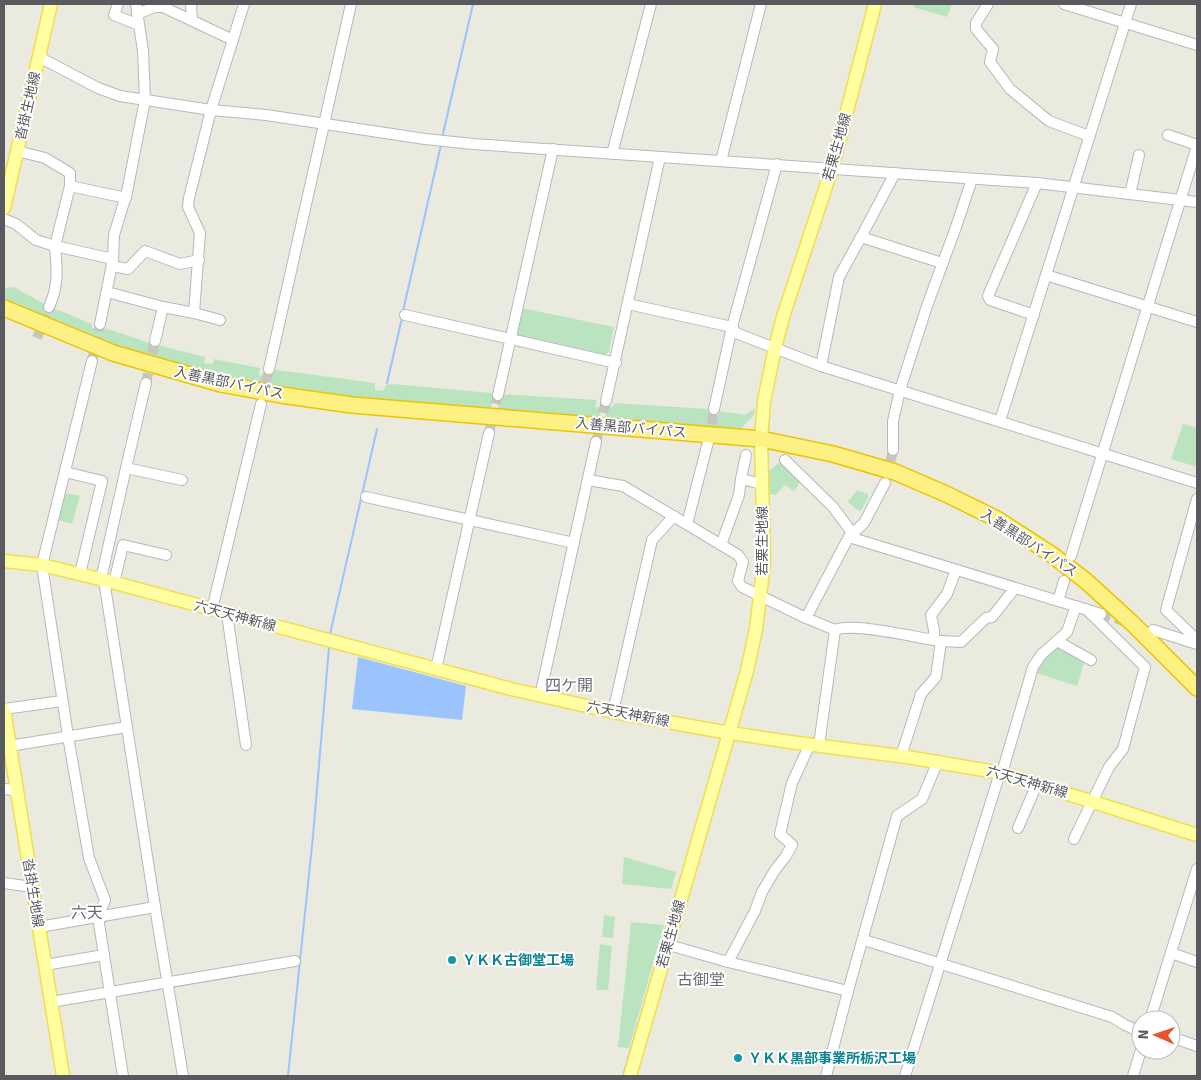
<svg xmlns="http://www.w3.org/2000/svg" width="1201" height="1080" font-family="Signika,'Noto Sans JP',sans-serif">
<rect width="100%" height="100%" fill="#ebeadf"/>
<g fill="#bae4c0">
<path d="M914 4H952L947 17 913 7Z"/>
<path d="M14 287 46 305 92 324V328L103 332 105 328 150 343V347L156 349 158 345 205 357 204 363 213 364 214 359 260 368 259 375 264 376 261 387 214 377 112 346 4 302V288Z"/>
<path d="M521 308 614 327 609 352 605 355 515 337Z"/>
<path d="M277 370 375 383V390L383 391 386 385 393 384 491 393 493 399 490 412 320 396 267 387 272 371Z"/>
<path d="M500 394 597 400 595 407H602L600 417 497 412Z"/>
<path d="M615 403 707 409 711 412V416L717 417 719 411 745 415 755 408 754 415 740 429 605 417 608 407H612Z"/>
<path d="M1183 424 1197 428V467L1171 459Z"/>
<path d="M782 460 792 474 801 481 794 491 785 485 775 495 768 494 769 471Z"/>
<path d="M857 490 868 494V498L860 512 848 502Z"/>
<path d="M65 493 80 496 72 524 58 520Z"/>
<path d="M1060 645 1085 660 1077 686 1036 673 1040 664Z"/>
<path d="M624 857 676 872 671 889 622 884Z"/>
<path d="M604 915 615 917 613 938 602 937Z"/>
<path d="M631 922 664 925 629 1048 618 1047Z"/>
<path d="M600 944 612 946 608 990H596Z"/>
</g>
<path fill="#9bc4ff" d="M358 657 466 686 462 720 352 709Z"/>
<g fill="none" stroke-linecap="round" stroke-linejoin="round">
<g stroke="#9bc4ff" stroke-width="2">
<path d="M442 138 473 4"/>
<path d="M403 311 441 145"/>
<path d="M387 383 402 318"/>
<path d="M330 634 377 429"/>
<path d="M288 1076 313 836 329 647"/>
<path d="M623 1076 695 830"/>
</g>
<g stroke="#c6c6bf" stroke-width="10" stroke-dasharray="10 5" stroke-linecap="butt">
<path d="M37 338 49 307"/>
<path d="M92 361 100 324"/>
<path d="M146 383 155 341"/>
<path d="M262 398 269 369"/>
<path d="M489 433 498 395"/>
<path d="M709 439 714 409"/>
<path d="M596 442 606 401"/>
<path d="M887 476 893 450"/>
<path d="M1101 614 1128 622"/>
</g>
<g stroke="#b7b8be" stroke-width="12">
<g id="minor">
<path d="M118 4 114 15 139 25"/>
<path d="M191 4 192 20"/>
<path d="M988 4 976 23V29L993 49 990 62 1010 89 1049 121 1089 136"/>
<path d="M1064 4 1197 45"/>
<path d="M1131 4 1046 275 1197 322"/>
<path d="M137 14 155 7H163L233 40"/>
<path d="M39 57 98 88 120 96 211 110 266 115 425 139 473 144 1037 183 1197 202"/>
<path d="M1168 135 1197 145"/>
<path d="M17 151 45 158 70 173V186"/>
<path d="M612 154 651 4"/>
<path d="M721 161 761 4"/>
<path d="M1130 194 1139 155"/>
<path d="M4 219 16 224 36 240 55 246 70 186 126 198"/>
<path d="M861 237 895 173"/>
<path d="M112 266 128 269 145 251 180 264 199 260"/>
<path d="M107 292 163 307"/>
<path d="M628 304 732 327 736 333 821 366 1197 483"/>
<path d="M49 307C59 285 57 269 55 246L113 259"/>
<path d="M405 315 616 363"/>
<path d="M1034 315 990 300 988 296 1037 183"/>
<path d="M220 320 194 313 200 233 188 207 189 198 211 110 244 4"/>
<path d="M100 324 113 259 114 235 127 192 145 100 143 51 136 4"/>
<path d="M155 341 163 307 194 313"/>
<path d="M92 361 42 565 68 736 89 858 105 900 98 917 123 1076"/>
<path d="M821 366 839 277 861 237 942 263"/>
<path d="M269 369 351 4"/>
<path d="M146 383 126 468 182 480"/>
<path d="M498 395 553 149"/>
<path d="M606 401 660 157"/>
<path d="M714 409 732 327 777 164"/>
<path d="M1000 421 1046 275"/>
<path d="M893 450V421L900 390 927 306 956 227 972 179"/>
<path d="M785 460 833 507 853 534"/>
<path d="M65 472 102 481 80 574"/>
<path d="M741 479 746 455"/>
<path d="M588 480 623 486 738 555 743 562 738 581 742 587 806 618 844 546 849 537 864 523 885 483"/>
<path d="M366 497 574 543"/>
<path d="M1197 499 1166 610 1197 640"/>
<path d="M687 524 708 442"/>
<path d="M849 537 1101 614"/>
<path d="M721 545 739 495 741 479 762 484"/>
<path d="M1071 556 1197 146"/>
<path d="M101 579 126 468"/>
<path d="M104 580 155 907 183 1076"/>
<path d="M114 583 123 545 166 555"/>
<path d="M1058 601 1064 581"/>
<path d="M212 610 261 404"/>
<path d="M227 614 246 745"/>
<path d="M806 618 835 630 819 745"/>
<path d="M835 630C851 622 914 637 934 640V630L931 615 947 594 956 570"/>
<path d="M1153 630 1197 644"/>
<path d="M941 641 961 642 986 618 992 617 1015 588"/>
<path d="M1057 641 1091 660"/>
<path d="M436 669 489 433"/>
<path d="M540 696 596 442"/>
<path d="M4 709 62 701"/>
<path d="M613 712 652 540 674 516"/>
<path d="M9 746 127 727"/>
<path d="M901 756 921 694 936 677 941 641 934 640"/>
<path d="M1002 773 1033 667 1041 655 1067 632 1076 606"/>
<path d="M4 789 17 790"/>
<path d="M1018 828 1037 784"/>
<path d="M1074 839 1109 767 1123 749 1145 667 1086 609"/>
<path d="M4 883 32 887"/>
<path d="M39 927 155 907"/>
<path d="M864 940 1112 1017 1125 1025 1141 1032"/>
<path d="M669 945 728 962 848 991 826 1076"/>
<path d="M1171 953 1197 962"/>
<path d="M728 962 755 911 762 892 775 870 786 856 792 845 780 834 792 783 810 744"/>
<path d="M45 965 104 955"/>
<path d="M848 991 897 816 922 799 938 761"/>
<path d="M51 1002 295 961"/>
<path d="M1150 1020 1197 869"/>
<path d="M1171 1037 1197 1046"/>
<path d="M905 1076 1000 773"/>
<path d="M1133 1076 1141 1050"/>
</g>
</g>
<g stroke="#f1dd52" stroke-width="15">
<g id="major">
<path d="M4 208 51 4"/>
<path d="M4 561 42 565 104 580 511 689 613 712 718 731 790 742 907 757 1002 773 1197 835"/>
<path d="M4 710 63 1076"/>
<path d="M630 1076 747 671 756 629 764 563 761 439 764 401 775 348 783 317 832 168 875 4"/>
</g>
</g>
<g stroke="#eac400" stroke-width="18">
<path id="highway" d="M4 308 113 353 221 384 281 395 352 405 761 439 833 454 895 472 946 494 997 519 1051 554 1086 581 1132 623 1197 688"/>
</g>
<use href="#minor" stroke="#fff" stroke-width="10"/>
<use href="#major" stroke="#fffea0" stroke-width="12"/>
<use href="#highway" stroke="#fdf184" stroke-width="15"/>
</g>
<g fill="#0f9aa8" stroke="#fff" stroke-width="2">
<circle cx="452" cy="960" r="5"/>
<circle cx="738" cy="1058" r="5"/>
</g>
<g text-anchor="middle" dominant-baseline="central" stroke-width="4" stroke-linejoin="round" paint-order="stroke">
<g font-size="14" fill="#585a60" stroke="#fff">
<text transform="translate(28 106) rotate(-77)">沓掛生地線</text>
<text transform="translate(837 147) rotate(-74)">若栗生地線</text>
<text transform="translate(229 383) rotate(12)">入善黒部バイパス</text>
<text transform="translate(631 428) rotate(5)">入善黒部バイパス</text>
<text transform="translate(762 541) rotate(-90)">若栗生地線</text>
<text transform="translate(1029 543) rotate(33)">入善黒部バイパス</text>
<text transform="translate(235 616) rotate(15)">六天天神新線</text>
<text transform="translate(628 714) rotate(11)">六天天神新線</text>
<text transform="translate(1027 782) rotate(16)">六天天神新線</text>
<text transform="translate(33 893) rotate(81)">沓掛生地線</text>
<text transform="translate(671 934) rotate(-74)">若栗生地線</text>
</g>
<g font-size="14" font-weight="bold" fill="#0d838f" stroke="#fff" text-anchor="start">
<text x="462" y="960">ＹＫＫ古御堂工場</text>
<text x="748" y="1058">ＹＫＫ黒部事業所栃沢工場</text>
</g>
<g font-size="16" fill="#696c72" stroke="#fff">
<text x="569" y="686">四ケ開</text>
<text x="87" y="913">六天</text>
<text x="701" y="980">古御堂</text>
</g>
</g>
<rect width="1201" height="1080" fill="none" stroke="#585a60" stroke-width="10"/>
<g transform="translate(1156 1035) rotate(272)"><circle r="24" fill="#ffffff" stroke="#bcbdbf"/>
<path d="M0-4L9 19L0 12L-9 19Z" fill="#e95327"/>
<text y="-8" font-size="14" font-weight="bold" text-anchor="middle" fill="#585a60">N</text>
</g>
</svg>
